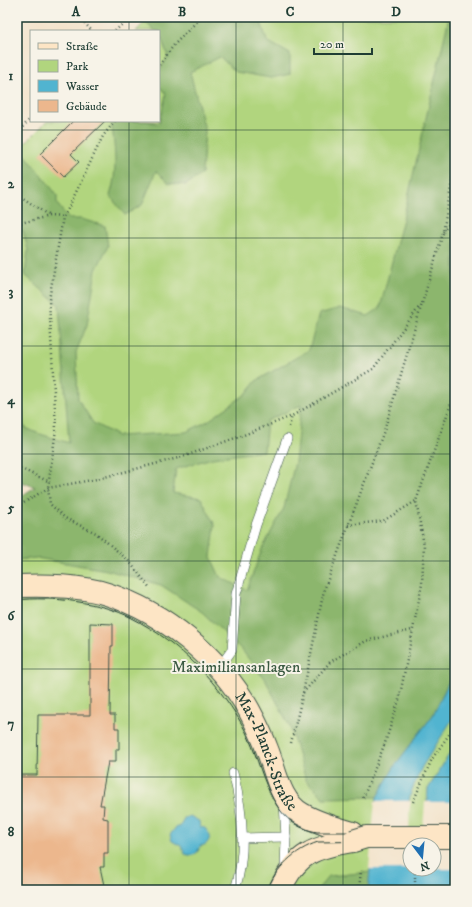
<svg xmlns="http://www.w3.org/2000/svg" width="472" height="907" font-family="'IM FELL DW Pica',serif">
<rect width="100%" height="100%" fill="#f7f3e8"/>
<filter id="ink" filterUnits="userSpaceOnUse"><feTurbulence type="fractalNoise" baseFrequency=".025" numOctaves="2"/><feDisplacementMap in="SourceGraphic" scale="8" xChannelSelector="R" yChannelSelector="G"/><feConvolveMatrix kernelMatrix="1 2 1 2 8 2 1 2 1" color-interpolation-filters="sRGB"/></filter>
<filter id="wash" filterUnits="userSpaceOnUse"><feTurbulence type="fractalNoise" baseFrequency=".012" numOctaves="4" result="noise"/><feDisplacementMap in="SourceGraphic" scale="16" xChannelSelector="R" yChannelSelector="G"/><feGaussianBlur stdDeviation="0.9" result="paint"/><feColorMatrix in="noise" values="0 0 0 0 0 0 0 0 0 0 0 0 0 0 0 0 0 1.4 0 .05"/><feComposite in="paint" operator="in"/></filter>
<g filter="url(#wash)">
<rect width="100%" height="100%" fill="#f3e3cb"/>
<path fill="#b1d57e" stroke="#688959" d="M150 17H455V745L428 789 424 845H410V869H423L422 890H17V499L35 487 17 480V151L47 121H159V31H136Z"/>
<g fill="#8cb66d" stroke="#567a50" fill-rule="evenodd">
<path d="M150 17H263L261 22 267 41 290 54V74L271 78 236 72 220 57 190 72 205 130 202 174 186 185 168 183 156 171 142 205 125 215 110 196C118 172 115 146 111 121H147L159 124 166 94 159 86V71L168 57 159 31H155L145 22Z"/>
<path d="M449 17H455V669L433 715 396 764 377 797 324 798 306 780 290 727 266 681 241 649 202 612 161 585 107 570 36 558 17 560V499L35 487 17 480V400L22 405 24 427 37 433 69 443 59 305 25 275 28 250 23 231 17 228V149L20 148 57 195V204L69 219H81L105 226 108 246 96 270 87 325 76 352 78 399 93 423 118 436 186 432 208 421 246 394 256 381 309 350 319 314 340 308 368 316 380 308 404 215ZM301 405 295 462 284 508 262 549 247 590 220 577 211 557 215 525 201 498 173 493 176 469 212 458 264 451 267 421Z"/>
<path d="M371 872 368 890H317L329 876Z"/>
</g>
<g fill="#51b4d0" stroke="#387882">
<path d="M455 669V715L422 767 411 792 407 810 410 872 422 871 423 869H434V845H424L428 789 455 745V890H368L377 797 396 764 433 715Z"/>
<path d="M190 816 199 821 200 827 205 828 210 835C209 842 207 845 200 846 198 854 193 857 185 854L181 846 172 841 170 835 176 827H180L184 818Z"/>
</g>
<g fill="#f3e3cb">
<path d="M375 801H411L409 811 410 869H369Z"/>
<path d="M425 802H455V869H434V845H422Z"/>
</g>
<g id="blocks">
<g fill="#ecb78d">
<path d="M73 121H105L71 154 79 162 63 177 40 154Z"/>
<path d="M90 623 113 624V646H111L110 715H115V728H119V749H116V762H108L100 805H104L103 818 108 819V853H104V867H100L105 890H17V775H37L38 715H90Z"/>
</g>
</g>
</g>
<g filter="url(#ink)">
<use href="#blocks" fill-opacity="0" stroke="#3f564b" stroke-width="1"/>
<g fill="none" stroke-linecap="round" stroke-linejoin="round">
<g stroke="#3f564b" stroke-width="10">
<g id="service">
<path d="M219 668 232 650 236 594 256 525 287 439"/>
<path d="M233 773C243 811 247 852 235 890"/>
<path d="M284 803 286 837 285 870"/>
<path d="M242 838 286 837"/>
</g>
</g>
<g stroke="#3f564b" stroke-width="24">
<g id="secondary">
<path id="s1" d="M17 586C46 585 79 585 107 594 164 612 220 658 249 710 256 723 262 735 267 749 276 771 279 801 302 814 318 823 335 828 353 833"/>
<path d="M280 890C296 853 315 847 353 841"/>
</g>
</g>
<g stroke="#3f564b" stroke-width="2.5" stroke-dasharray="1 3" stroke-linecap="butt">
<path d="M79 17 92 31"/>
<path d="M115 31 130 17"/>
<path d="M159 65 174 45 201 17"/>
<path d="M115 121 103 136 67 211 63 217 49 300 56 429 48 488 50 504 65 518 96 533 128 560 150 588"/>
<path d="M17 133 31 118"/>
<path d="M17 194 48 215"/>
<path d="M17 224 49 216 63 217"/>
<path d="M443 232 455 216"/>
<path d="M289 427 292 416"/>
<path d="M17 467 50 482"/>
<path d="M17 507 48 488 97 479 182 457 241 436 292 416 373 369 420 306"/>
<path d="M348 525 383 521 416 501"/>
<path d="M303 693 330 662 366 641 412 630"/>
<path d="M291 743 303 693 324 590 385 428 443 233 455 164"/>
<path d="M363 798 385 743 399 700 422 584 424 545 416 501 455 393"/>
<path d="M413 802 432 759 455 726"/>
<path d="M359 890 361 870"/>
<path d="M415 890V869"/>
</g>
<use href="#service" stroke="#fff" stroke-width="9"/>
<use href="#secondary" stroke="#fde5c5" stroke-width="22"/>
<g stroke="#1f3d34" stroke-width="1">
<path d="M17 600C52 596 101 602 132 618 179 642 222 685 246 732 264 768 268 825 317 832H455"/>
<path d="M267 890C276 868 294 850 318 842L455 840"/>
</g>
<g stroke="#3f564b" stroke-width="24" stroke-linecap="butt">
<path id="secondary-bridge" d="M353 841 366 837H455"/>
</g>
<use href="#secondary-bridge" stroke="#fde5c5" stroke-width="22"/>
</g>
</g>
<path fill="none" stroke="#1f3d34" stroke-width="1" stroke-opacity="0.55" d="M129 17V31M236 17V890M343 17V890M129 121V890M17 130H455M17 238H455M17 346H455M17 454H455M17 561H455M17 669H455M17 777H455"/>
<g text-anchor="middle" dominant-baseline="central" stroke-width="4" stroke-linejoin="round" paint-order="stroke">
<g font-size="16" fill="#3c5b43" stroke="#f7f3e8">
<text x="236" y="667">Maximiliansanlagen</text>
</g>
<g font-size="16" fill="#1f3d34" stroke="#f7f3e8">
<text stroke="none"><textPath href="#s1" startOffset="323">Max-Planck-Straße</textPath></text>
</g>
</g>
<rect width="472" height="907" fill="none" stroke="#f7f3e8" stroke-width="44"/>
<rect x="30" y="30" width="130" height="92" fill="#f7f3e8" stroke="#a1aaa0"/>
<rect x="38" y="43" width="20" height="6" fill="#fde5c5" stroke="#a1aaa0"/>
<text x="66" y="50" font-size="12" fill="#1f3d34">Straße</text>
<rect x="38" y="60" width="20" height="12" fill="#b1d57e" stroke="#a1aaa0"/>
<text x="66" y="70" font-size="12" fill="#1f3d34">Park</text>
<rect x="38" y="80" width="20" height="12" fill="#51b4d0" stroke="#a1aaa0"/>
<text x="66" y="90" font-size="12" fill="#1f3d34">Wasser</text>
<rect x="38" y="100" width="20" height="12" fill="#ecb78d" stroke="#a1aaa0"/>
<text x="66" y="110" font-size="12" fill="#1f3d34">Gebäude</text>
<g transform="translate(422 857) rotate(164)"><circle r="19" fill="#f7f3e8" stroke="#a1aaa0"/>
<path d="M0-3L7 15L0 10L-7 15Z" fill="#1f6fb2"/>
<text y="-6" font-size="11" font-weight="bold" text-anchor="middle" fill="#1f3d34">N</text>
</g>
<path d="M314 48v6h58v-6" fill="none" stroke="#1f3d34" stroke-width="2"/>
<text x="320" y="48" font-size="12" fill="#1f3d34" stroke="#f7f3e8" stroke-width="3" paint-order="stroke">20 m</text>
<rect x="22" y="22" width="428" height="863" fill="none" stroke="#1f3d34" stroke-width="1.5"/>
<g font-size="13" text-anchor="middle" font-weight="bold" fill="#1f3d34">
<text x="76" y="16">A</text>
<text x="182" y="16">B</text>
<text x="290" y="16">C</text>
<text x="396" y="16">D</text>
<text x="11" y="80">1</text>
<text x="11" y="188">2</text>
<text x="11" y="296">3</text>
<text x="11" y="404">4</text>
<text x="11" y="512">5</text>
<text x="11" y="620">6</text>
<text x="11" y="728">7</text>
<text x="11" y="836">8</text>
</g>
</svg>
